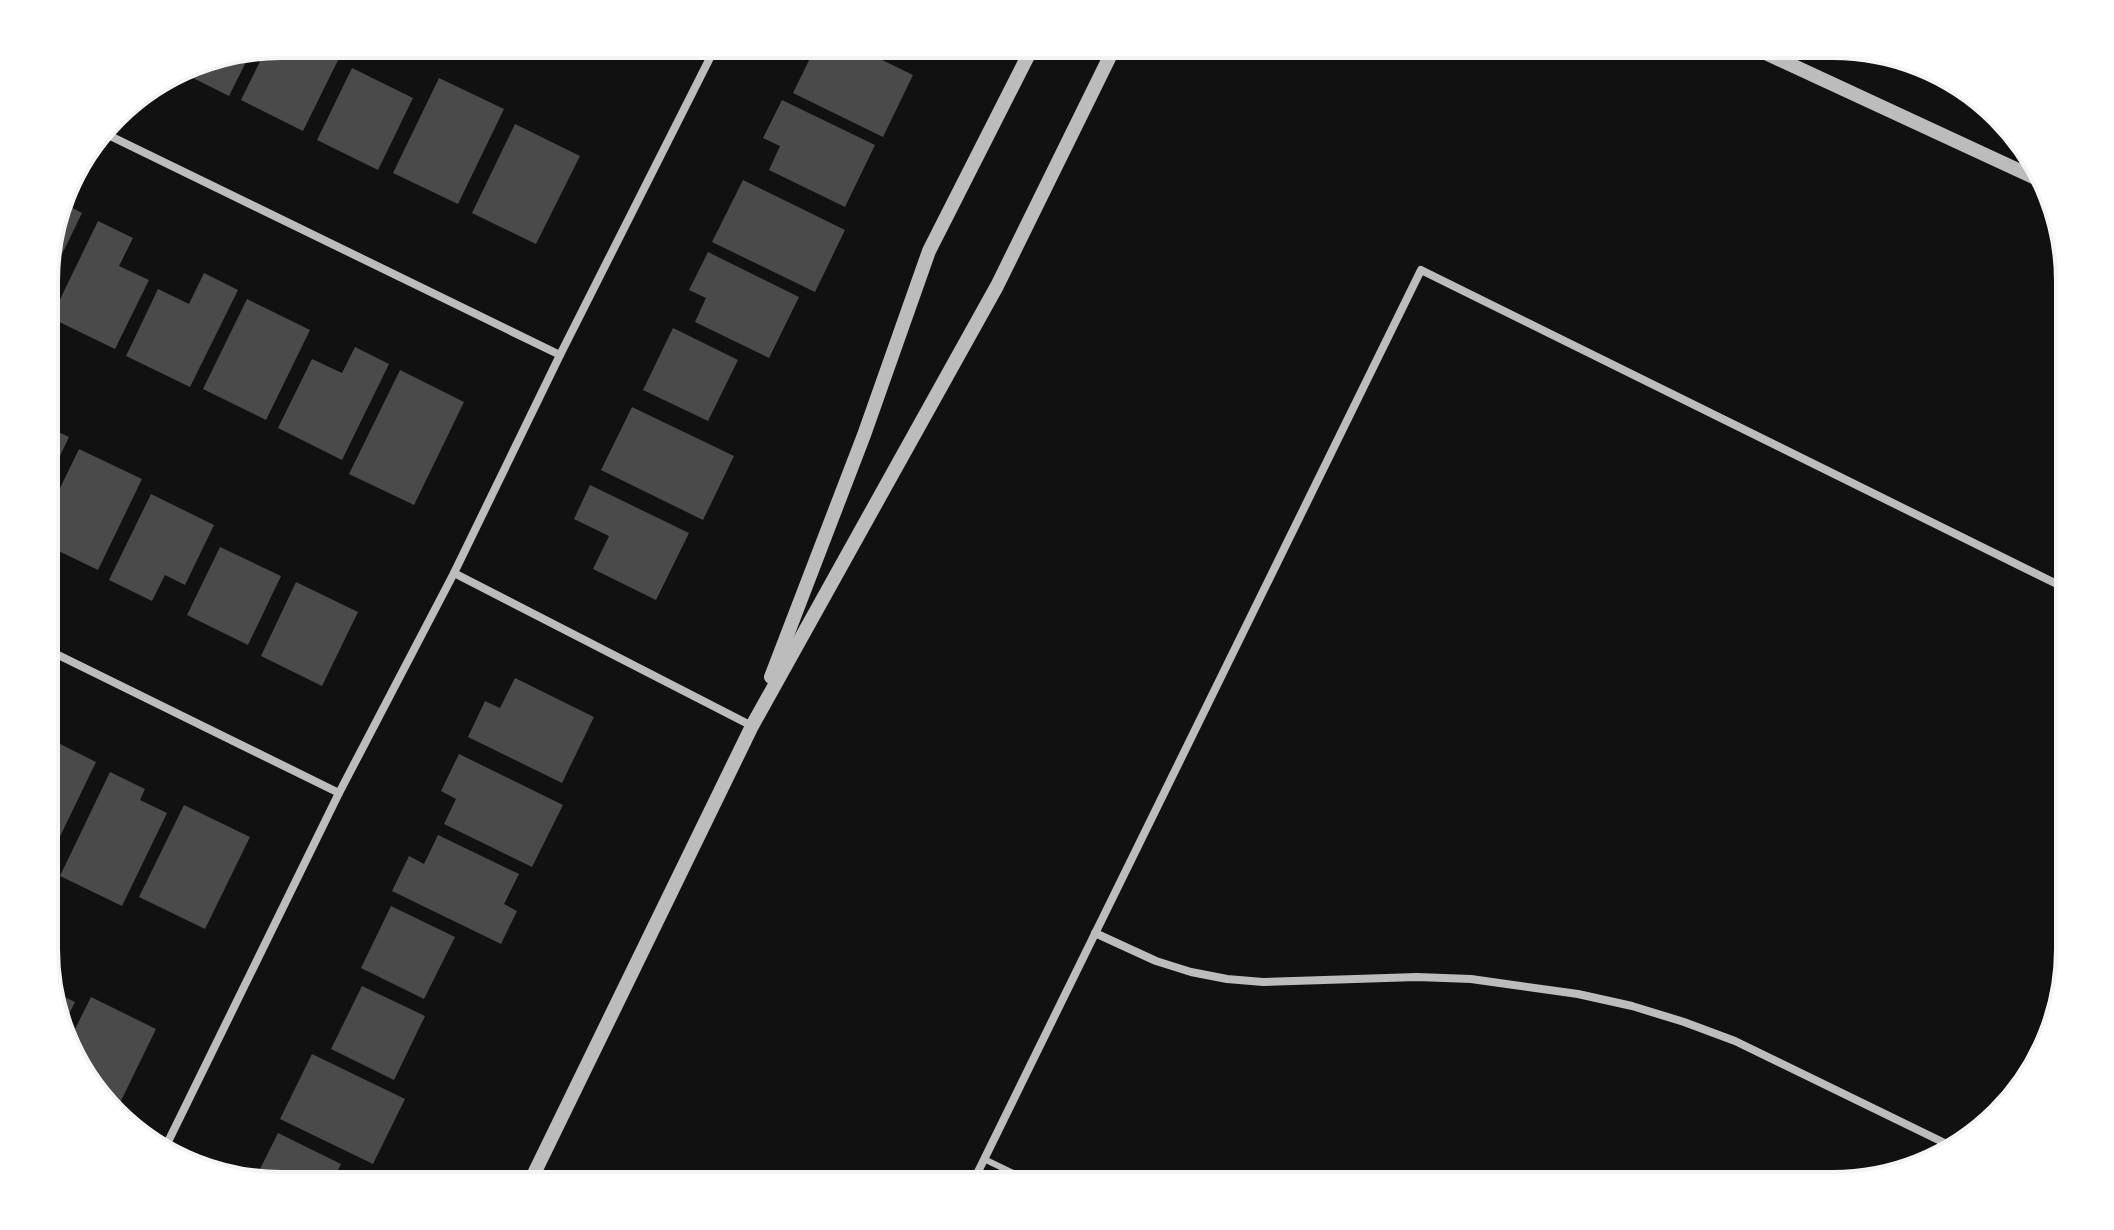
<svg xmlns="http://www.w3.org/2000/svg" width="2114" height="1230" font-family="Rubik,sans-serif">
<rect width="100%" height="100%" fill="#111"/>
<g fill="#4a4a4a">
<path d="M281 44H346L303 131 241 100 267 47Z"/>
<path d="M817 44H849L913 75 883 137 793 93Z"/>
<path d="M904 44H936L930 57Z"/>
<path d="M252 50 229 96 177 70 191 62Z"/>
<path d="M352 68 413 98 378 170 317 140Z"/>
<path d="M439 78 504 109 458 204 393 173Z"/>
<path d="M782 100 875 145 845 207 769 170 780 146 763 138Z"/>
<path d="M515 124 580 156 536 244 472 213Z"/>
<path d="M743 180 845 230 815 292 712 242Z"/>
<path d="M61 202 82 213 46 287V250Z"/>
<path d="M98 221 133 238 119 266 149 280 115 349 51 318Z"/>
<path d="M708 252 799 297 769 358 695 322 706 298 689 290Z"/>
<path d="M204 273 238 290 190 387 126 356 158 289 189 304Z"/>
<path d="M247 299 310 330 266 420 203 389Z"/>
<path d="M673 328 738 360 708 421 643 390Z"/>
<path d="M355 347 389 364 342 460 278 428 312 359 342 373Z"/>
<path d="M400 370 464 402 414 505 349 474Z"/>
<path d="M632 407 734 456 703 520 601 470Z"/>
<path d="M46 426 69 437 46 485Z"/>
<path d="M79 449 142 479 98 570 46 545V517Z"/>
<path d="M590 485 689 533 656 600 593 569 609 536 574 519Z"/>
<path d="M151 494 214 525 185 585 165 575 152 601 109 580Z"/>
<path d="M220 547 281 576 248 645 187 615Z"/>
<path d="M296 582 358 612 322 686 261 656Z"/>
<path d="M515 678 594 717 562 783 468 737 485 701 500 708Z"/>
<path d="M46 737 96 762 52 853 46 850Z"/>
<path d="M459 754 563 805 532 867 444 824 456 799 441 791Z"/>
<path d="M110 772 145 789 140 800 167 813 122 906 60 876Z"/>
<path d="M184 805 250 837 205 929 139 897Z"/>
<path d="M438 835 519 874 504 904 517 911 501 944 392 891 409 856 424 864Z"/>
<path d="M391 906 455 937 424 999 361 968Z"/>
<path d="M362 986 425 1016 394 1080 331 1049Z"/>
<path d="M50 990 75 1002 63 1026 55 1003Z"/>
<path d="M91 997 156 1029 116 1111 84 1080 69 1041Z"/>
<path d="M312 1054 405 1099 373 1164 280 1119Z"/>
<path d="M278 1133 341 1164 330 1186H280L255 1179Z"/>
</g>
<g fill="none" stroke-linecap="round" stroke-linejoin="round">
<path stroke="#bcbcbc" stroke-width="6" d="M984 1159 1040 1186"/>
<g stroke="#bcbcbc" stroke-width="8">
<path d="M102 132 560 355"/>
<path d="M454 573 752 726"/>
<path d="M46 649 339 793"/>
<path d="M1095 933 1156 961 1191 972 1227 979 1263 982 1417 977 1471 979 1578 994 1632 1006 1684 1022 1735 1041 1957 1149"/>
<path d="M162 1154 339 793 454 573 560 355 717 44"/>
<path d="M971 1186 1421 270 2069 590"/>
</g>
<g stroke="#bcbcbc" stroke-width="14">
<path d="M1746 44 2044 182"/>
<path d="M771 677 864 435 929 251 1034 44"/>
<path d="M528 1186 752 726 997 286 1116 44"/>
</g>
</g>
<path d="M0 0H2114V1230H0ZM281 58H1833A223 223 0 0 1 2056 281V949A223 223 0 0 1 1833 1172H281A223 223 0 0 1 58 949V281A223 223 0 0 1 281 58Z" fill="#fff" fill-rule="evenodd"/>
<path fill="none" stroke="#f5f5f5" stroke-width="4" d="M281 58H1833A223 223 0 0 1 2056 281V949A223 223 0 0 1 1833 1172H281A223 223 0 0 1 58 949V281A223 223 0 0 1 281 58Z"/>
</svg>
